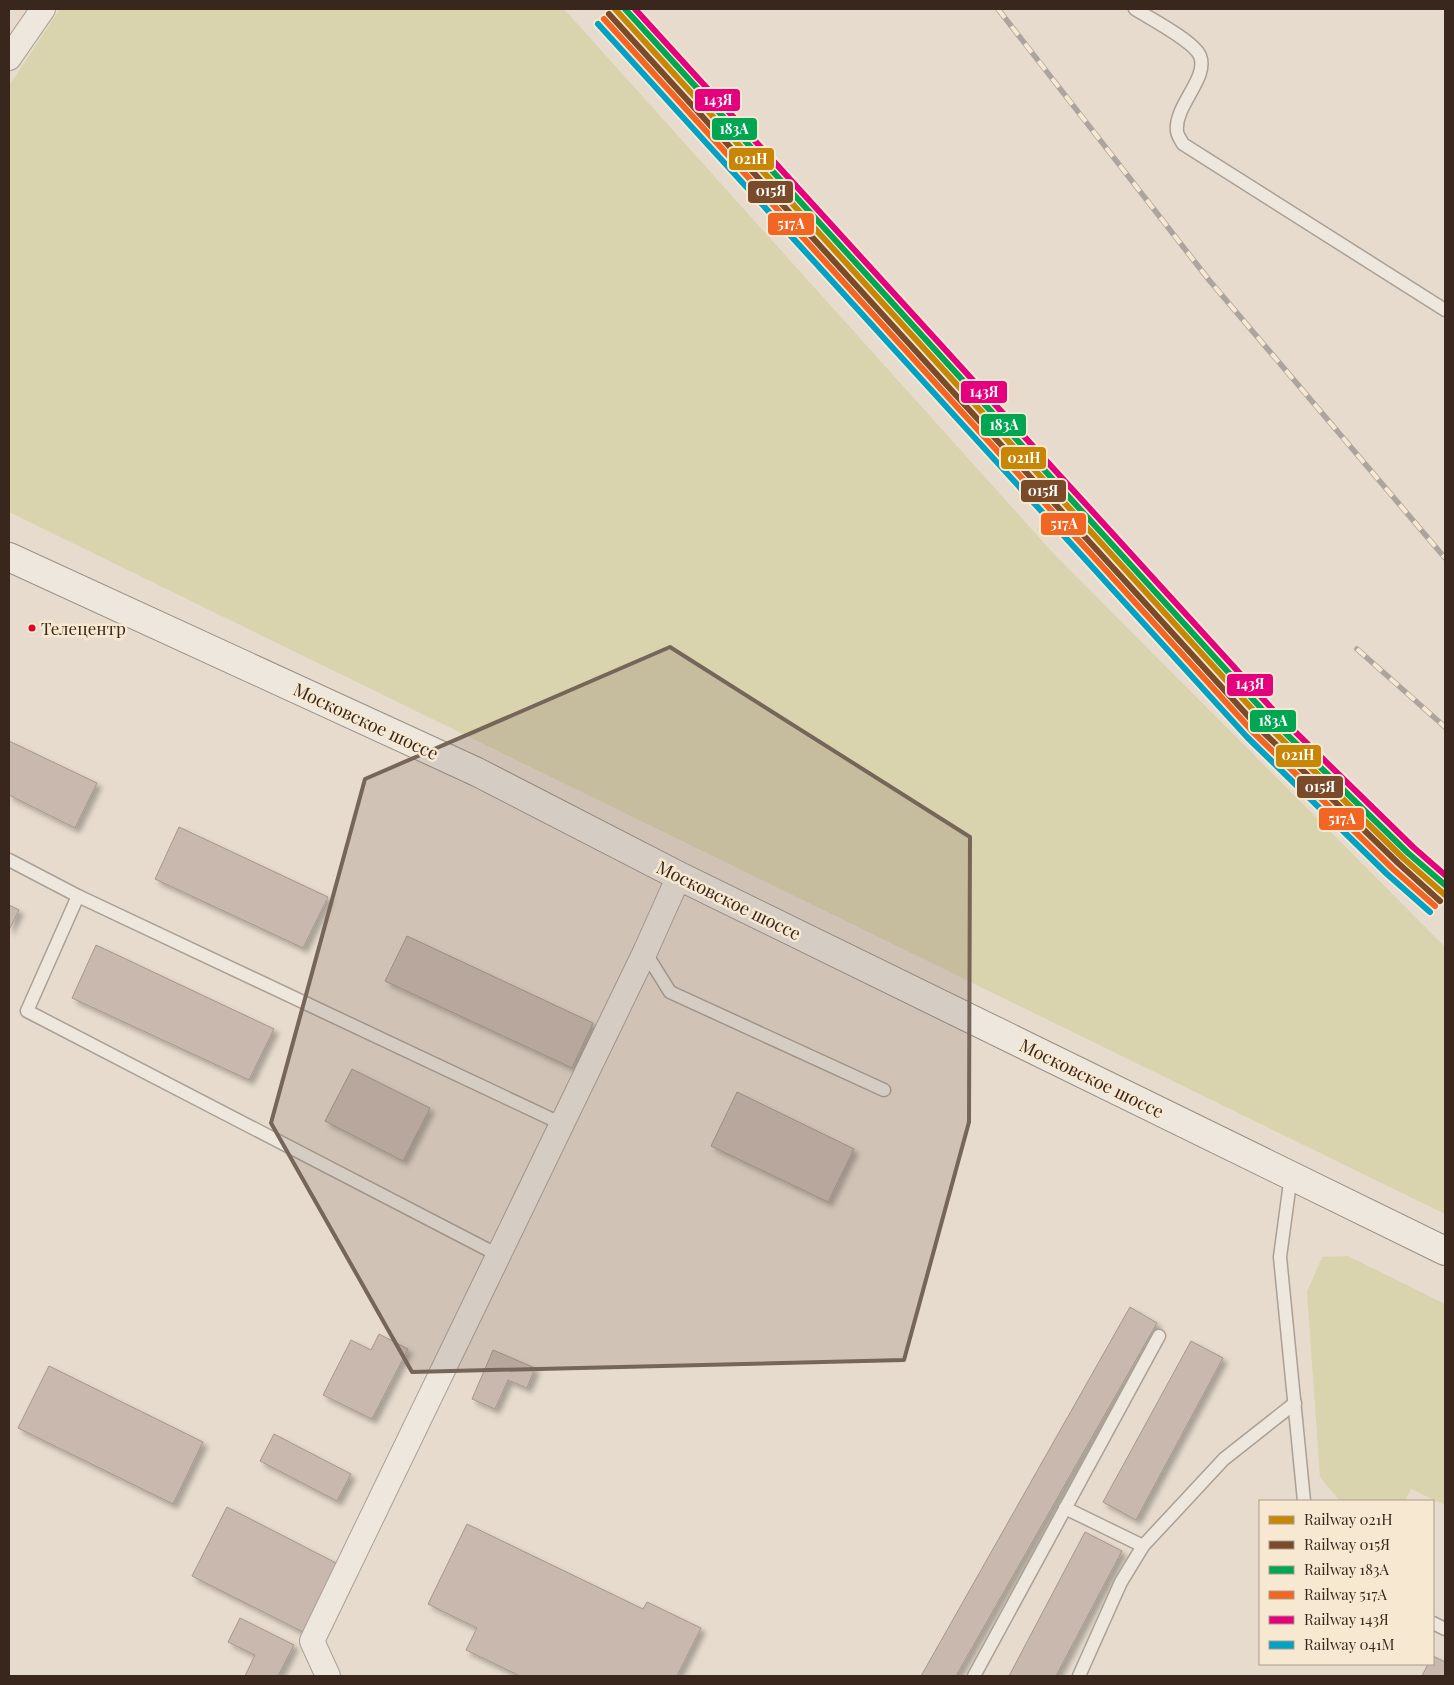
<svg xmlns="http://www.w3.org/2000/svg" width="1454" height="1685" font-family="'Playfair Display',serif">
<defs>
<filter id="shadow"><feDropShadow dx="4.5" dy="4.5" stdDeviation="2.5" flood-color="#0004"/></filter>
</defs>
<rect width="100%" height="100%" fill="#e6dbcc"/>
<g fill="#d9d4ae">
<path d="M60 9H564L1054 554 1445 947V1214L9 512V86Z"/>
<path d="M1348 1256 1445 1304V1505L1411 1489 1405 1501H1340L1320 1477 1307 1292 1322 1257Z"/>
</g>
<g fill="#c9b8ad" stroke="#a6968b" filter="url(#shadow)">
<path d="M9 741 97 783 75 828 9 795Z"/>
<path d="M179 827 328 897 303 948 155 879Z"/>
<path d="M9 905 19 910 9 930Z"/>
<path d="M407 936 593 1023 572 1068 385 981Z"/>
<path d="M96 945 274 1029 249 1080 72 998Z"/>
<path d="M352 1069 430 1108 403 1161 325 1121Z"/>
<path d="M737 1092 854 1149 828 1202 711 1146Z"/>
<path d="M1130 1307 1157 1323 956 1676H921Z"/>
<path d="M379 1334 408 1349 372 1419 323 1395 351 1340 371 1350Z"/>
<path d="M1191 1341 1223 1358 1136 1520 1103 1502Z"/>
<path d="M493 1350 535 1368 527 1388 508 1380 495 1409 472 1399Z"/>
<path d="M49 1366 203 1442 173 1504 18 1428Z"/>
<path d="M274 1434 351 1474 337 1501 260 1461Z"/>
<path d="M227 1507 340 1565 305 1633 192 1576Z"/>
<path d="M467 1524 643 1609 647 1602 701 1628 677 1676H520L466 1650 477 1628 428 1604Z"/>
<path d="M1085 1532 1122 1551 1056 1676H1009Z"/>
<path d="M240 1618 294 1645 278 1676H245L255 1655 228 1642Z"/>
<path d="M1433 1656 1445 1662V1676H1422L1428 1664H1433Z"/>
</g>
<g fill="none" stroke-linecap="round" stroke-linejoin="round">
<g stroke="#aba095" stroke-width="15">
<g id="service">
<path d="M1135 9C1149 18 1194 41 1200 56 1209 78 1174 106 1177 131 1177 135 1181 140 1183 144L1445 310"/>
<path d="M9 860 78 896"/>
<path d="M645 952 670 992 884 1090"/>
<path d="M1291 1175 1280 1257 1304 1501"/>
<path d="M498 1255 27 1011 78 896 562 1124"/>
<path d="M1065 1508 1143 1546"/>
<path d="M1433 1623 1445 1629"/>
<path d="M974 1676 1159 1336"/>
<path d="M1079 1676 1121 1582 1143 1546 1224 1459 1295 1403"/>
</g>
</g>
<g stroke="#aba095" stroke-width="26">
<g id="minor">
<path d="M9 58 43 9"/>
<path d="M328 1676 312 1641 645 952 679 876"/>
</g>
</g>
<g stroke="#9a9085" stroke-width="30">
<path id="secondary" d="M9 557 477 772 679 876 1445 1251"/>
</g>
<use href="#service" stroke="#ede7de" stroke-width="12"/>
<use href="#minor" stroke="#ede7de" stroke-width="24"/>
<use href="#secondary" stroke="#ede7de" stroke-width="28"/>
<g stroke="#aca59e" stroke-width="5.5">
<g id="rail">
<path d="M998 9 1209 280 1445 558"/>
<path d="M1357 649 1445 727"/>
</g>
</g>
<use href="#rail" stroke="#f7e8d1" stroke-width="4" stroke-dasharray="11" stroke-linecap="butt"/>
<g stroke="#f7e8d1" stroke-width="10">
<path id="rail-1" d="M615 9 1264 722 1403 858 1445 895"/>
</g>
<g stroke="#f7e8d1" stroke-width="10">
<path id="rail-2" d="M609 14 1258 727 1398 863 1440 901"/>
</g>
<g stroke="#f7e8d1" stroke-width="10">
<path id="rail-3" d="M625 9 1269 717 1408 853 1445 885"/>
</g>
<g stroke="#f7e8d1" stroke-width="10">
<path id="rail-4" d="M604 19 1253 732 1393 869 1435 906"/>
</g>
<g stroke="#f7e8d1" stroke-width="10">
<path id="rail-5" d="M635 9 1275 712 1413 847 1445 875"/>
</g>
<g stroke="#f7e8d1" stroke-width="10">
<path id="rail-6" d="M598 24 1247 737 1387 874 1430 912"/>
</g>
<use href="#rail-1" stroke="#c88607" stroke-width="6"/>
<use href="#rail-2" stroke="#7a4b2a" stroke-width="6"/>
<use href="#rail-3" stroke="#00a651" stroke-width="6"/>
<use href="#rail-4" stroke="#f26522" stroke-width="6"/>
<use href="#rail-5" stroke="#e5007d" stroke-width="6"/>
<use href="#rail-6" stroke="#03a2c5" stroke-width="6"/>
</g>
<path fill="#76665a" fill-opacity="0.2" stroke="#76665a" stroke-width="4" stroke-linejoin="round" d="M670 647 970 837 969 1122 904 1360 412 1372 271 1123 365 779Z"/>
<circle fill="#e4002b" stroke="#f7e8d1" stroke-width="2" cx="32" cy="628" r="4.5"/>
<g text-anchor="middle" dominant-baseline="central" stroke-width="5" stroke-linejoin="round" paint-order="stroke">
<g font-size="17" fill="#39271d" stroke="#f7e8d1" text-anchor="start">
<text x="41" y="628">Телецентр</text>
</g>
<g font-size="18" fill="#39271d" stroke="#f7e8d1">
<text transform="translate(366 721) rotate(25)">Московское шоссе</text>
<text transform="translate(729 900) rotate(26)">Московское шоссе</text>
<text transform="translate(1092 1078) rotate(26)">Московское шоссе</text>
</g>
</g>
<g stroke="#f7e8d1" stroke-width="2">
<rect x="694" y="88" width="47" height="24" rx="5" fill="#e5007d"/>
<rect x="711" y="117" width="47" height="24" rx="5" fill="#00a651"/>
<rect x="728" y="147" width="47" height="24" rx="5" fill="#c88607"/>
<rect x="747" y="180" width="47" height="24" rx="5" fill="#7a4b2a"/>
<rect x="767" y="212" width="48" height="24" rx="5" fill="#f26522"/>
<rect x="960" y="380" width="48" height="24" rx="5" fill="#e5007d"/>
<rect x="980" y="413" width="47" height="24" rx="5" fill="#00a651"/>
<rect x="1000" y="446" width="47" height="24" rx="5" fill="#c88607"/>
<rect x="1020" y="479" width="47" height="24" rx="5" fill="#7a4b2a"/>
<rect x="1040" y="512" width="47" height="24" rx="5" fill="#f26522"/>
<rect x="1226" y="673" width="48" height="24" rx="5" fill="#e5007d"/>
<rect x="1249" y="709" width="48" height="24" rx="5" fill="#00a651"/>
<rect x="1275" y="744" width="47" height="24" rx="5" fill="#c88607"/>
<rect x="1296" y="775" width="48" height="24" rx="5" fill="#7a4b2a"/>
<rect x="1318" y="807" width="47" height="24" rx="5" fill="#f26522"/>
</g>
<g font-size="14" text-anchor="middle" font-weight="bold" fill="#fff">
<text x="718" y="105">143Я</text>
<text x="734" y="134">183А</text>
<text x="751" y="164">021Н</text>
<text x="771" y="196">015Я</text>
<text x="791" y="229">517А</text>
<text x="984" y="397">143Я</text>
<text x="1004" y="430">183А</text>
<text x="1024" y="463">021Н</text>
<text x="1043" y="496">015Я</text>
<text x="1064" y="529">517А</text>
<text x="1250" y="689">143Я</text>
<text x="1273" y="726">183А</text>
<text x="1298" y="760">021Н</text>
<text x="1320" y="792">015Я</text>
<text x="1342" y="824">517А</text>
</g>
<rect width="1454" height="1685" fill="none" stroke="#39271d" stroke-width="20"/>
<rect x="1259" y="1500" width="175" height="165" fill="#f7e8d1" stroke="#ab9b89"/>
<rect x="1269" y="1516" width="25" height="8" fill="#c88607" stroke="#ab9b89"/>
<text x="1304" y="1525" font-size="15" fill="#39271d">Railway 021Н</text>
<rect x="1269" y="1541" width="25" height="8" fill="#7a4b2a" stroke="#ab9b89"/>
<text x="1304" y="1550" font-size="15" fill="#39271d">Railway 015Я</text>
<rect x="1269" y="1566" width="25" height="8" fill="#00a651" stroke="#ab9b89"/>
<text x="1304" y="1575" font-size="15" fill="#39271d">Railway 183А</text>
<rect x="1269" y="1591" width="25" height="8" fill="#f26522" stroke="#ab9b89"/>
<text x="1304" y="1600" font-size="15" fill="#39271d">Railway 517А</text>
<rect x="1269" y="1616" width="25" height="8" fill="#e5007d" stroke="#ab9b89"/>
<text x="1304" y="1625" font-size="15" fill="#39271d">Railway 143Я</text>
<rect x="1269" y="1641" width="25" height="8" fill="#03a2c5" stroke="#ab9b89"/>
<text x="1304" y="1650" font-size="15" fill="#39271d">Railway 041М</text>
</svg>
